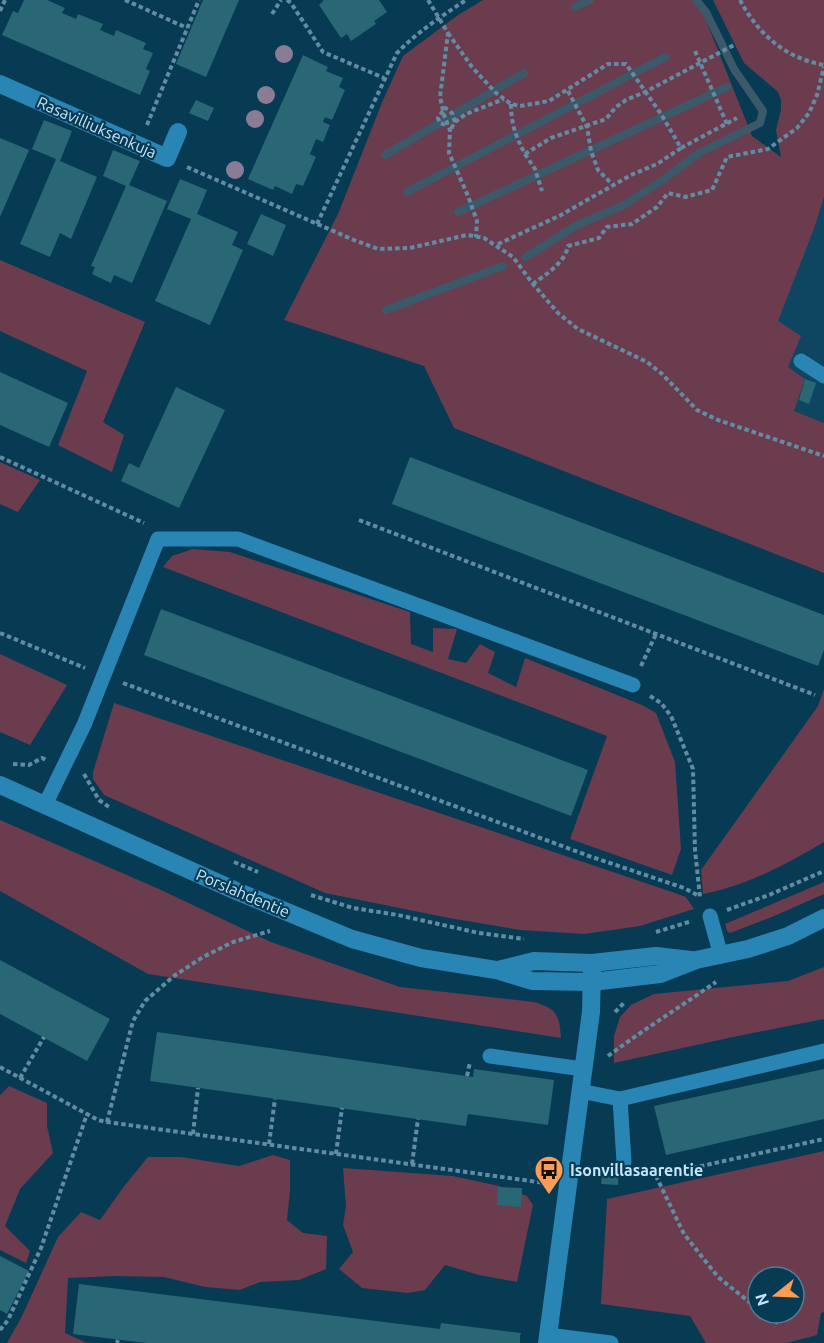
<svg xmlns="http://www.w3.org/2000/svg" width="824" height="1343" font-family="Ubuntu,sans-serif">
<rect width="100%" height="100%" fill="#073a53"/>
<path fill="#0e4661" d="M824 197V423L793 411 805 380 788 368 777 321 815 226Z"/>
<g fill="#6a3c4e" fill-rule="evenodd">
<path d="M483 0H698L752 136 781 157 776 130 781 110V100L778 92 744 63 713 0H824V197L815 226 778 321 801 336 788 367 805 379 794 411 824 423V573L454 428 424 366 284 320 338 214 383 100 403 56 458 15Z"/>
<path d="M0 260 145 322 103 422 124 435 112 472 58 445 87 371 0 331Z"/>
<path d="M0 462 40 480 18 512 0 504Z"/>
<path d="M193 549 230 552 410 612 411 644 433 652V628L457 629 448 659 466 663 480 644 495 652 488 673 516 687 525 658 642 705 656 713 675 762 681 849 672 875 570 839 607 736 163 567 172 556Z"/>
<path d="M0 654 67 685 30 745 0 732Z"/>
<path d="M824 689V842C787 864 746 886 703 894L701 870 818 706Z"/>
<path d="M114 703 675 893 686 897 694 909 640 926 584 934 520 930 449 918 325 893 104 795 93 779V772Z"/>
<path d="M0 820 159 889 271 942 400 987 534 1002C557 1009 559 1014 561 1038L148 974 0 891Z"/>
<path d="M824 882V894L772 917 730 933 727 931 725 924Z"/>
<path d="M824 967V1019L733 1037 614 1063V1036L620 1017 631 1005 654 994 788 981Z"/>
<path d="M9 1086 47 1103V1126L53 1153 20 1189 5 1226 30 1251 26 1263 0 1250V1095Z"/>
<path d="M824 1151V1312L821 1313 817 1335 787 1343H706L690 1316 601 1304 607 1199ZM758 1277H794V1313H758Z"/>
<path d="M273 1155 290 1160V1190L287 1220 303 1233 327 1236 326 1269 299 1280 260 1282 240 1290 205 1287 164 1277 115 1276 68 1278 65 1333 87 1343H7L22 1316 58 1237 81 1212 100 1220 125 1185 148 1157H181L239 1166Z"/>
<path d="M343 1168 453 1176 499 1186 527 1196 533 1205 517 1282 479 1275 445 1265 425 1290 408 1293 362 1288 339 1269 353 1252 343 1225 346 1206Z"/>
</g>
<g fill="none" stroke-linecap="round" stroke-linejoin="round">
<g stroke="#3c5969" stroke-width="8">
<path d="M575 7 590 0"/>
<path d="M385 155 524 73"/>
<path d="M407 192 665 57"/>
<path d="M458 212 727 87"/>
<path d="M526 257 577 225 624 205 660 182 699 153 760 123 763 111 734 69 706 12 696 0"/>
<path d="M386 310 503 266"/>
</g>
</g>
<g fill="#296775">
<path d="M24 0H47L65 8 62 13 76 19 78 14 103 24 100 30 114 36 116 30 146 43 143 49 153 53 146 69 150 71 140 95 2 35 13 11 18 13Z"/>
<path d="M203 0H239L206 77 176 64Z"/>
<path d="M324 0H379L387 12 374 21 376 24 351 41 347 34 341 38 319 5Z"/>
<path d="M303 55 328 67 326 71 343 78 339 87 345 90 332 120 325 117 323 122 330 125 323 142 316 139 310 154 316 157 303 186 296 184 292 194 275 186 273 190 248 179Z"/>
<path d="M196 100 214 108 208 121 189 113Z"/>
<path d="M44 120 72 131 60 161 97 177 71 239 60 233 50 257 20 244 56 159 32 149Z"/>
<path d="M0 138 29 150 0 217Z"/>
<path d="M113 150 140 161 129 185 167 201 132 283 114 275 111 283 92 274 95 267 91 266 126 186 103 176Z"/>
<path d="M180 179 207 190 197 214 238 232 232 245 243 250 210 325 155 301 191 219 167 209Z"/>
<path d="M261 214 286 225 273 256 247 244Z"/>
<path d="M0 372 68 403 49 447 0 425Z"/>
<path d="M805 379 816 383 809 404 799 400Z"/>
<path d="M176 387 225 410 179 508 121 481 129 463 139 468Z"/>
<path d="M410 457 824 615V650L818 666 392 504Z"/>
<path d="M161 609 588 770 571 816 144 655Z"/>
<path d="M0 960 110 1019 87 1061 0 1014Z"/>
<path d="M157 1032 473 1077 474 1069 554 1080 548 1125 468 1114 466 1126 150 1081Z"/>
<path d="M824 1069V1119L666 1155 654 1106Z"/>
<path d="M603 1166 619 1168 618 1185 601 1184Z"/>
<path d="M498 1187 522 1188 521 1207 497 1205Z"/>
<path d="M0 1256 29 1271 7 1314 0 1310Z"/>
<path d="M79 1284 440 1329 441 1323 521 1333 520 1336V1343H146L73 1334Z"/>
</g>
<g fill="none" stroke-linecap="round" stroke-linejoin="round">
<g stroke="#628ca3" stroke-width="4" stroke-dasharray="4.5 3" stroke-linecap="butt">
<path d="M125 0 187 28"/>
<path d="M287 0 291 3 323 52 384 78"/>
<path d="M428 0 448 33 440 97 444 115 450 130 449 153 468 196 477 221 476 237"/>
<path d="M740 0C758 34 785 58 824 65"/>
<path d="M0 11 5 0"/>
<path d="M272 14 281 0"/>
<path d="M448 33 472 67 496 93 511 104 520 106 549 101 608 64H626L661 114 681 148 657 164 631 175 561 215 496 245"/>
<path d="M695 51 727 124"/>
<path d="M568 91 587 127 591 151 598 170 613 185"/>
<path d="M511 104C511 124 516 137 525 154L551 138 606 119 616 107 626 100 645 92 734 45"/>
<path d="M444 107 452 113 455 122 451 129"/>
<path d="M443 111 438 118 440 123 448 126"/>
<path d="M455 122 466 114 504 99"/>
<path d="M147 125 199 0"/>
<path d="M681 148 737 118"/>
<path d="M525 154 535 169 542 191"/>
<path d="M187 167 354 240 378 249 410 248 467 235 484 238 513 257 533 284 558 313 578 329 647 362 661 373 697 410 718 420 824 456"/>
<path d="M317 224 397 53C417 32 442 16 466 0"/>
<path d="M533 284C545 275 565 263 568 246L599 238 607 227 632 224 657 207 668 193 685 197 712 190 727 157 768 149 797 128 809 113 817 95 824 67"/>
<path d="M0 457 144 523"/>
<path d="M359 520 815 695"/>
<path d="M0 633 85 668"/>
<path d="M641 666 656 634"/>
<path d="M123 683 589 856 684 888 699 896"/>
<path d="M650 696 661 703 671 716 693 769 695 850 700 897"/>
<path d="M13 764 29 765 42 758 46 760"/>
<path d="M84 774 99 800 109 807"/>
<path d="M234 862 258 872"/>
<path d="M311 895 353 908 398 915 479 933 524 939"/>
<path d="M727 910 769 895 824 871"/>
<path d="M656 932 692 921"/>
<path d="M615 1012 625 1002"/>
<path d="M608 1056C643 1030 680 1007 716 982"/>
<path d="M0 1067 98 1120 107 1122 545 1183"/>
<path d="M467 1076 470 1062"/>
<path d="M20 1078 44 1037"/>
<path d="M107 1122 133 1021 145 1001 174 976 203 957 233 942 270 931"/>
<path d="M193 1134 198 1088"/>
<path d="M269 1144 275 1099"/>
<path d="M336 1154 342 1108"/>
<path d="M412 1164 418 1119"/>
<path d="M642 1170 656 1176 684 1234 718 1277 758 1309"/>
<path d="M656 1176 824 1139"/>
<path d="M763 1313 778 1323"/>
<path d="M0 1330 8 1320 41 1248 87 1114"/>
<path d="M117 1343 118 1340"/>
</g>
<g stroke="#2985b4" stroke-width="15">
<path d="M801 361 824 376"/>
<path d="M45 805 84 725 158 539H238L633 685"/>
<path d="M710 916 721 956"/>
<path d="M490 1056 583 1069"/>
<path d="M580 1091 620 1099 824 1051"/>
<path d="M620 1099 624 1162"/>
<path d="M548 1335 611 1343"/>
</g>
<g stroke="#2985b4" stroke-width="18">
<path d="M0 84 167 158 178 132"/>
<path d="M547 1343 591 1012 592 967"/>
</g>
<g stroke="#2985b4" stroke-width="18">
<path d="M0 785 234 890 352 939 421 958 496 970 532 981 592 982 660 974 696 960 748 949 788 936 824 918"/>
<path d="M498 970 534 961 592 963 656 956 691 960"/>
</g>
</g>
<g fill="#8a7c95">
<circle cx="284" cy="54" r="9"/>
<circle cx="266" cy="95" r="9"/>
<circle cx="255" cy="119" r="9"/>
<circle cx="235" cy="170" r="9"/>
</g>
<defs>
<g id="bus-pin" transform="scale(1.5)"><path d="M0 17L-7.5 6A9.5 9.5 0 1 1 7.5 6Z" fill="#fd9d54" stroke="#073a53"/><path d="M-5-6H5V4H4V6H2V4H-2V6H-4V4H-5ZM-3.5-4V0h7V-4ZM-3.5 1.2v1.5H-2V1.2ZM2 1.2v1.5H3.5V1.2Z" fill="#111"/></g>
</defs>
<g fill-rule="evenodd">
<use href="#bus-pin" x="549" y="1170"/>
</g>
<g text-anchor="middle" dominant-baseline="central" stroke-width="4.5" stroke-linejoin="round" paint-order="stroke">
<g font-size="16" fill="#c5e6fa" stroke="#073a53">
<text transform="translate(97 127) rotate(24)">Rasavilliuksenkuja</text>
<text transform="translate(243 893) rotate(23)">Porslahdentie</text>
</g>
<g font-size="16" font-weight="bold" fill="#c5e6fa" stroke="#073a53" text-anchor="start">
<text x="570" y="1170">Isonvillasaarentie</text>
</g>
</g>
<g transform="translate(776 1295) rotate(252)"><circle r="28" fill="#073a53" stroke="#537f96" stroke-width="1.5"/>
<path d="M0-4.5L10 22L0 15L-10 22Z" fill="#fd9d54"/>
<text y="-9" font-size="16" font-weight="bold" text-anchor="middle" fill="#c5e6fa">N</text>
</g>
</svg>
